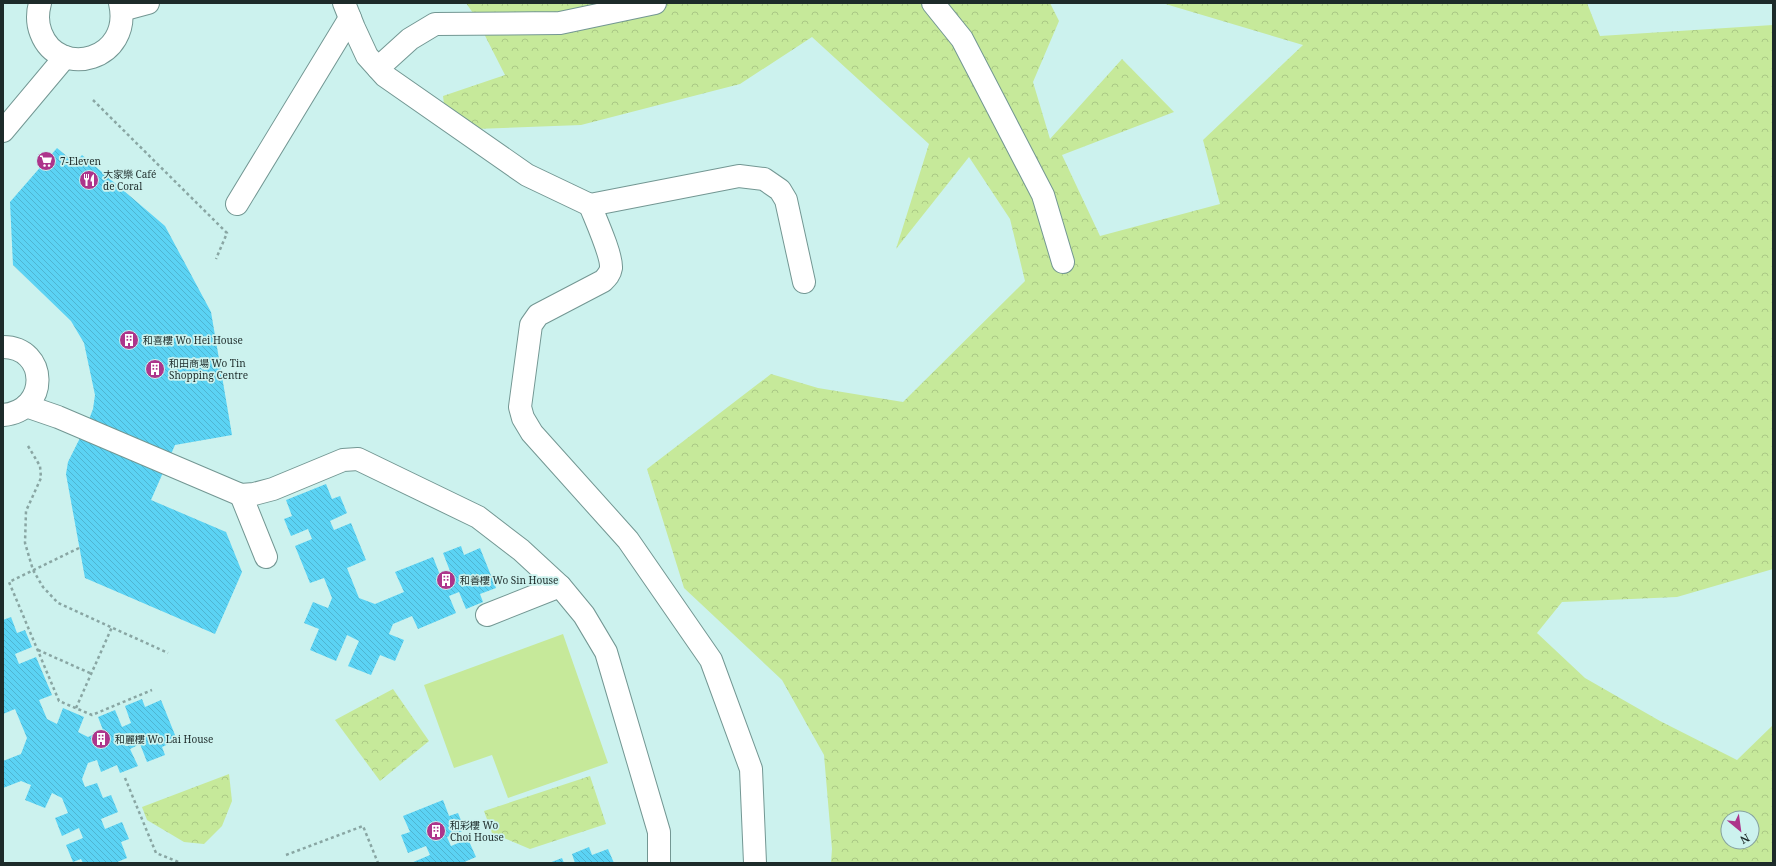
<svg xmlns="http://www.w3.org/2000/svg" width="1776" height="866" font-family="'Noto Serif','Noto Sans TC',serif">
<defs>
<pattern id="forest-crowns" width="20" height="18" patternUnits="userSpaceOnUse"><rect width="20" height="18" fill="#c6e99a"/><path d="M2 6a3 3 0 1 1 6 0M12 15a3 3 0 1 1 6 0" fill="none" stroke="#aac885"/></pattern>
<pattern id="building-back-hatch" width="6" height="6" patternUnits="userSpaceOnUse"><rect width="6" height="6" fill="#5bd3f4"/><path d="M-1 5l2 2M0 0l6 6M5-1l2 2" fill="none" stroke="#4fb5d1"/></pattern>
</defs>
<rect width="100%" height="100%" fill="#ccf2ee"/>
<g fill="url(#forest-crowns)" fill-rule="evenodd">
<path d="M466 3H1050L1059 21 1033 82 1050 139 1122 59 1174 112 1062 155 1100 236 1220 204 1203 140 1303 45 1162 3H1587L1600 36 1773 25V569L1677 597 1562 602 1537 633 1585 678 1660 721 1737 760 1773 725V863H831L832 849 824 755 782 680 684 588 647 469 771 374 818 388 903 402 1025 281 1010 219 969 157 896 249 929 144 812 37 740 84 581 125 447 130 443 96 505 75 475 16ZM1728 818H1752V842H1728Z"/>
<path d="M393 689 429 741 380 781 335 720Z"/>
<path d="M229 774 232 801 222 826 204 844 184 842 147 820 142 807Z"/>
<path d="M590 776 606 824 530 849 492 833 484 811Z"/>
</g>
<path fill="#c6e99a" d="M563 634 608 763 508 798 492 755 454 768 424 685Z"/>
<g fill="url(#building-back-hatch)">
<path d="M57 148 75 163 82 155 165 226 211 312 232 435 175 445 151 500 226 532 242 572 215 634 85 578 66 474 68 462 88 422 93 409 95 395 84 343 71 321 13 265 10 202Z"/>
<path d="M326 484 332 499 340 496 347 513 330 521 334 530 351 523 366 560 347 568 359 598 375 604 404 592 395 572 433 557 440 575 450 571 443 553 461 546 464 555 480 548 496 588 480 594 483 602 466 609 459 592 449 596 456 613 418 629 412 616 393 624 389 634 404 640 395 661 380 655 371 675 348 666 359 641 347 635 336 661 310 650 319 629 304 623 313 602 328 608 332 598 324 578 310 583 295 546 312 539 308 529 291 536 284 519 292 516 286 500Z"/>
<path d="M11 617 17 633 25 630 32 647 15 654 19 664 36 657 52 695 39 700 47 719 57 724 63 708 84 717 78 732 88 737 103 730 98 717 115 710 122 727 131 723 125 706 142 699 145 707 161 700 177 740 162 747 165 755 147 762 140 744 130 749 138 766 120 773 117 765 101 772 97 760 88 763 82 779 85 787 97 783 103 798 111 795 118 812 101 819 105 829 122 822 129 839 121 842 127 858 115 863H83L81 859 73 862 66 845 83 838 79 828 62 836 55 818 68 813 62 798 52 793 45 808 25 800 31 785 21 781 3 788V761L21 754 27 738 15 709 3 714V620Z"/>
<path d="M443 800 449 816 458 813 465 830 447 837 451 846 468 839 476 857 462 863H411L430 855 426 846 408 853 401 835 410 832 403 816Z"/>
<path d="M589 847 592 855 608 849 614 863H575L572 854Z"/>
<path d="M562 858 564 863H549Z"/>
</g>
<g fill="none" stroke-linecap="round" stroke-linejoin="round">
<g stroke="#739793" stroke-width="24">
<g id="minor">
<path d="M40 3C37 14 37 23 41 33 59 80 133 60 120 3"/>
<path d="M344 3 354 28 367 56 385 76 527 175 590 205 739 176 764 179 780 190 786 200 804 282"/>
<path d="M933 3 962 39 1043 195 1063 262"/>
<path d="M122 10 148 3"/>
<path d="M378 68 410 39 435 24 560 23 655 3"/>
<path d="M3 131 65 57"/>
<path d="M237 204 350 18"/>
<path d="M590 205C595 218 612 255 611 268 610 274 607 277 603 281L538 315 531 325 520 407 523 418 532 433 628 540 711 660 751 769 755 863"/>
<path d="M3 347C48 347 50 411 3 415"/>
<path d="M26 406 58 417 241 495 254 494 273 489 343 460 358 459 478 517 521 550 560 586 584 615 606 652 659 832V863"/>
<path d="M241 495 266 557"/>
<path d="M487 615 560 586"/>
</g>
</g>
<g stroke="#89a6a3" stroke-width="2.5" stroke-dasharray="3 3" stroke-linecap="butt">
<path d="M93 100 227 233 216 259"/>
<path d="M28 446 40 466 41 478 26 511 25 543 33 570 43 587 58 603 168 653"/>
<path d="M79 548 9 582 59 701 92 715 152 690"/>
<path d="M38 650 92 674"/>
<path d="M76 708 112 627"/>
<path d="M125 778 156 853 181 863"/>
<path d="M286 855 363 826 378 863"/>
</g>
<use href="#minor" stroke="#fff" stroke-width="22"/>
</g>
<defs>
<g id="supermarket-disc" transform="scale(1)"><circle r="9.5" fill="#ad358b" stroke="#ccf2ee"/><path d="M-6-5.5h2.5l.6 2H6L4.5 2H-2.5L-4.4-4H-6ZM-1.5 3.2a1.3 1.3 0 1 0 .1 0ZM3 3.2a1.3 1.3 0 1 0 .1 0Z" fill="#fff"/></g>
<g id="restaurant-disc" transform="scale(1)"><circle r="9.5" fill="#ad358b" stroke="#ccf2ee"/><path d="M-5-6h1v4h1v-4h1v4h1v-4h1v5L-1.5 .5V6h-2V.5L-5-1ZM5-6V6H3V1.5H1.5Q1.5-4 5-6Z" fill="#fff"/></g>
<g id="building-disc" transform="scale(1)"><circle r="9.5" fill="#ad358b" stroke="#ccf2ee"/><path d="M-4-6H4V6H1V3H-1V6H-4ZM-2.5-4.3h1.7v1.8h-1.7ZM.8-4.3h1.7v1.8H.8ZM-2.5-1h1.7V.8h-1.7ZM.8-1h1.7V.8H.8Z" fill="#fff"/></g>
</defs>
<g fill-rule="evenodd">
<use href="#supermarket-disc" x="46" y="161"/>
<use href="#restaurant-disc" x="89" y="180"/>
<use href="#building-disc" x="129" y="340"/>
<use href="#building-disc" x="155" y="369"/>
<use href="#building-disc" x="446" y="580"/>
<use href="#building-disc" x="101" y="739"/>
<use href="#building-disc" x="436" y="831"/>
</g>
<g text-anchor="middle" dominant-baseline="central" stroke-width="3.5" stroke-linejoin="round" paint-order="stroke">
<g font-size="10" fill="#1d2b2a" stroke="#ccf2ee" text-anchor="start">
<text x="60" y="161">7-Eleven</text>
<text x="103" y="174">大家樂 Café<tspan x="103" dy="12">de Coral</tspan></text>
<text x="143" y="340">和喜樓 Wo Hei House</text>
<text x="169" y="363">和田商場 Wo Tin<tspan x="169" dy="12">Shopping Centre</tspan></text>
<text x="460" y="580">和善樓 Wo Sin House</text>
<text x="115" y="739">和麗樓 Wo Lai House</text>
<text x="450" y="825">和彩樓 Wo<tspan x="450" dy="12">Choi House</tspan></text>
</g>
</g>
<rect width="1776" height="866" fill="none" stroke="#1d2b2a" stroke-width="8"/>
<g transform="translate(1740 830) rotate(151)"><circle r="19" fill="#ccf2ee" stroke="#86a2a0"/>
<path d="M0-3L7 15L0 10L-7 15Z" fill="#ad358b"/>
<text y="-6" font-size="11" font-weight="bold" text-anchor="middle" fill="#1d2b2a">N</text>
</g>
</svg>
